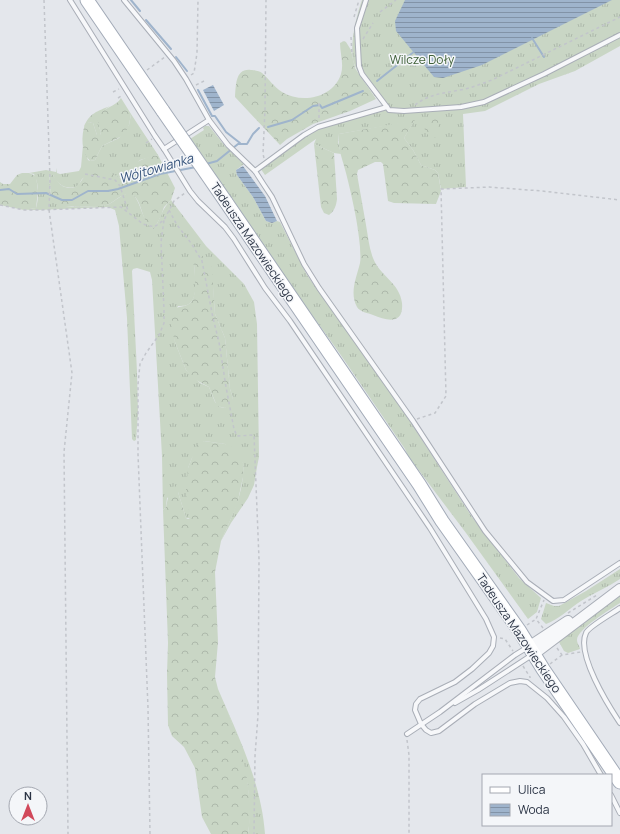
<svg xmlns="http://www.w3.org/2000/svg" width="620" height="834" font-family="Manrope,sans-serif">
<defs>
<pattern id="grass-tufts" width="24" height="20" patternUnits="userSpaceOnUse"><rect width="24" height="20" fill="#c9d6c5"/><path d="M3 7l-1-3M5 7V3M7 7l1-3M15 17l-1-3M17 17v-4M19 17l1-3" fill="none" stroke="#adb8ab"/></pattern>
<pattern id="forest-crowns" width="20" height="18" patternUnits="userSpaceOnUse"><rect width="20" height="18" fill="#c9d6c5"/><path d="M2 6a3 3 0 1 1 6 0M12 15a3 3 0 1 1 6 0" fill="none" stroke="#adb8ab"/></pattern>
<pattern id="water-rules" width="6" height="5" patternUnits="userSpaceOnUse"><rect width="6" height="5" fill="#9fb4cc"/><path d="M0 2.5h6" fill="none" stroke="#8293a7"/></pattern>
</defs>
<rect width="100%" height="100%" fill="#e4e7ec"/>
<g fill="url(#grass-tufts)" fill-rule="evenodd">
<path d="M362 0H620V46L575 71 539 84 485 111 463 114 466 187 441 189 438 173 435 170 421 165 413 150 404 138 414 121 339 134 338 142 341 154 334 153 314 144 316 139 265 175 258 165 311 129 387 107C376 99 372 93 365 82 360 75 355 68 353 60 350 43 356 17 362 0Z"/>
<path d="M110 106C99 112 96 121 101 132L100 135H97L93 123 89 122 84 127C89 113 98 111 110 106Z"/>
<path d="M131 114 158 155 140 160 126 176 123 178C113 177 109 169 98 168L82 179 78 186C67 190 58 186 53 175H49L51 196C55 199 61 205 66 206 74 207 102 207 109 204 116 201 123 192 131 194 141 197 141 223 154 229 160 220 162 208 171 200L206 246 244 284 254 302 257 324 259 457 257 467 254 485 248 498 231 523 221 541C232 516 245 491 243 463L225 444 204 441 192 458 188 468 190 518H186L178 492 167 498 166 507 163 510 162 456 152 280 150 272 137 268 133 269 132 271 137 372 138 412 136 440 134 441 132 439 127 318 119 226 115 210 108 207 39 210H24L36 208C39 198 39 183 34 174L29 173 46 170 56 172V168L57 173 60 174 79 171 81 167 83 145 88 160 90 161 95 160 102 146 119 138 129 125ZM194 261 213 287 215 314 225 338 230 389 233 398 225 408 220 407 215 402 209 387 200 383 186 370 175 342 172 318 178 306C182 306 187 306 190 303 199 296 194 272 194 261Z"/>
<path d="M205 126H209L225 146 244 164 236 170 237 175 253 197 266 221 272 223 277 221 280 222 307 275 400 406 472 517 519 578 541 598 537 612 528 619 466 533 408 456 405 449 338 351 270 257 190 139 204 130 203 128Z"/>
<path d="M620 569V579C608 587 594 593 581 601 569 609 559 619 546 624L541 619 546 603 554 606H559L586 591Z"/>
<path d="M620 594V603C611 609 577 629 577 640 577 643 580 647 580 649L568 653 564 651 559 642 597 610Z"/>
<path d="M228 712C245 751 262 791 265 834H248C254 790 241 753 228 712Z"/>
</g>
<g fill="url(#forest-crowns)">
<path d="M344 41 346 42 351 50 355 68 376 99 350 111 313 124 287 139 280 145 235 97C236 86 235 68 251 70 254 70 260 71 262 73 269 79 274 87 282 92 302 104 333 98 341 74 344 64 340 53 340 43Z"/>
<path d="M121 98 131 114 129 125 124 135 102 146 95 160 90 161C81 152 81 136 85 124L89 122 93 123 97 135H100L101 132C90 106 112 112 121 98Z"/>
<path d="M438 117 439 137 431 138C425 132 423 127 423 119Z"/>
<path d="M415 120 404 138 413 150 421 165 435 170 438 173 441 191 436 204 394 203 388 201 383 164 381 162H375L358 170 357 174C360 191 363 208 366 225 368 236 369 248 373 258 379 275 400 283 402 303 404 325 387 321 373 315 368 313 360 312 357 307 349 293 357 276 360 263 361 258 360 252 360 247 358 223 352 197 346 173 343 160 337 148 339 134Z"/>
<path d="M314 144 334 153 337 199C336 206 335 210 329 215L324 213 321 207Z"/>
<path d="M158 155 175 188 171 200 164 207 161 216 154 229C142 224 143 207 136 198 128 188 117 200 109 204 101 208 70 206 60 206L51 196 49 173C56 175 57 185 65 187 83 192 80 173 95 168 107 165 112 177 123 178 128 175 129 172 131 168 138 159 148 157 158 155Z"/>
<path d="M22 173H29L36 176 38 191 36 208 24 210 0 205V182L3 184H10L17 175Z"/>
<path d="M198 253 207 259 212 268 215 314 225 338 230 389 233 398 230 405 225 408 217 406 209 387 194 379 186 370 175 342 172 330V310C178 306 186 307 190 303 199 296 193 267 194 255Z"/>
<path d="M204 441 225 444 234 448 241 456 243 463V477L237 505 221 541 215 572 218 642 215 677 218 689 228 712 239 743 246 772 250 803V818L248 834H211L202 817 195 768 184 747 172 736 168 725 167 674 168 643 163 510 166 507 170 488 175 486 178 492 186 518 188 519 190 518 186 490 188 468 197 445Z"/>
</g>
<g fill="url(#water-rules)">
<path d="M405 0H612L482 65 443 78 434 77 396 31 395 21Z"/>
<path d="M213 85 224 105 214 111 203 90Z"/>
<path d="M243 166 265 196 277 221 272 223 266 221 253 197 237 175 236 170Z"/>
</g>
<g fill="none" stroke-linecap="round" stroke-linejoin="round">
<g stroke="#9fb4cc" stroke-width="2">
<path d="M131 0 140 11"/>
<path d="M146 20 171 49"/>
<path d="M532 38 544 57"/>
<path d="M176 57 187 71"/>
<path d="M377 81 415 51"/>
<path d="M198 90 212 116H215L226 132 240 143"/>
<path d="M268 127 292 120 313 106 320 105 322 108 363 91"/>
<path d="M206 164 217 161 238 144H247L253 134 259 128"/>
<path d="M0 190 9 189 17 194 46 193 62 200H72L88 191H108L118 189 160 174 196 167"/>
</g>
<g stroke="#a9aeb7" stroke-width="6">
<g id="service">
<path d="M70 0 155 136 164 149 190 191 198 201 225 227 234 239 265 288 290 321 430 528 486 619 494 637 493 646 489 653 472 669 455 682 420 699 416 704 415 710 421 724 426 730 431 733 439 731 475 704 510 683 520 681 527 682 547 698 564 717 583 744 601 775"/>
<path d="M124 0 174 61 186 79 209 120 228 145 255 171 264 185 272 197 304 264 319 288 413 421 485 531 527 582 553 601 564 600 620 563"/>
<path d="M366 0 357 28 359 66 362 74 387 107"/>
<path d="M164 149 209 120"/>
<path d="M255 171 304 135 318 127 387 107 389 110 404 111 461 107 484 102 544 74 620 35"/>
<path d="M620 608C613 613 588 627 586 633 576 654 608 705 620 723"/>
<path d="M455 703 478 690 532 655"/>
<path d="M407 734 440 712 515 655 528 647"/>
<path d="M611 795 620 813"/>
</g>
</g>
<g stroke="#a9aeb7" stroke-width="12">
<g id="tertiary">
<path d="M530 646 568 621"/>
<path d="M534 654 620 589"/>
</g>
</g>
<g stroke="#a3abb8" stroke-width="15">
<g id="primary">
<path d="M87 0 163 111"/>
<path d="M226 202 419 484 442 521 519 630 543 669 620 782"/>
</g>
</g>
<g stroke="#c2c5cb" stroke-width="1.5" stroke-dasharray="3 3" stroke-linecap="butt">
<path d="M44 0 50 179 49 210 72 373 64 452 68 834"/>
<path d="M380 12 396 0"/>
<path d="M354 17 359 0"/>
<path d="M351 37 352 55"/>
<path d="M363 39 373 23"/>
<path d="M147 70 165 57"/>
<path d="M191 75 194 73 197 53 198 0"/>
<path d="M196 85 204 81"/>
<path d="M113 92 119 89"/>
<path d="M118 98 123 95"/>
<path d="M319 103V121"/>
<path d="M415 105C430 93 447 93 465 89 474 87 483 83 492 80L620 17"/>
<path d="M146 143 152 139"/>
<path d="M264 158 263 154 265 109 266 0"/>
<path d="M85 174 115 180 120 186 128 211"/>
<path d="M0 205 24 210H39L121 207 143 224 154 227 164 220 174 201 185 193"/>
<path d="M169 210 177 225 191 243 202 261 213 318 219 342 226 387 234 429 237 436 254 435 259 559 258 715 255 756 254 834"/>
<path d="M417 419 435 413 446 396 441 189 489 187 542 191 620 200"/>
<path d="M568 613 597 595"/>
<path d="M527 625 536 619"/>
<path d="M543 628 536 619 544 600"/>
<path d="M500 638 505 639 513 651"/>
<path d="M557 648 562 655 581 652"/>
<path d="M550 664 562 655"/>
<path d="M523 666 530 677V678"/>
<path d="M407 740 409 755V834"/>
<path d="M150 834 148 708 138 454V384L140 364 146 353 159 335 164 323V310L161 242 164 220"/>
</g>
<use href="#service" stroke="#f7f8fa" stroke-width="4"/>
<use href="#tertiary" stroke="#f7f8fa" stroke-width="10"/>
<use href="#primary" stroke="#fff" stroke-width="13"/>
<g stroke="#a3abb8" stroke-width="15" stroke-linecap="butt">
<path id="primary-bridge" d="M163 111 226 202"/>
</g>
<use href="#primary-bridge" stroke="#fff" stroke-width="13"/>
</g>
<g text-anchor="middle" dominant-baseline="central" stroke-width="3" stroke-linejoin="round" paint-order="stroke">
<g font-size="12" fill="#3f6138" stroke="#f4f6f9">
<text x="422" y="59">Wilcze Doły</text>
</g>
<g font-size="12" fill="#2b3445" stroke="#f4f6f9">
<text transform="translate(253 242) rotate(56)">Tadeusza Mazowieckiego</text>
<text transform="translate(519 633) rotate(56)">Tadeusza Mazowieckiego</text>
</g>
<g font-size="13" font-style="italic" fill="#34527a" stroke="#f4f6f9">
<text transform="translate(156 168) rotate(-16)">Wójtowianka</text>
</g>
</g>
<rect x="482" y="774" width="130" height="52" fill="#f4f6f9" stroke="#a4a8b1"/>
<rect x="490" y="787" width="20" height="6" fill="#ffffff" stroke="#a4a8b1"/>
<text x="518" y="794" font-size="12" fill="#2b3445">Ulica</text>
<rect x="490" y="804" width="20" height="12" fill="url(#water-rules)" stroke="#a4a8b1"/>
<text x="518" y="814" font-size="12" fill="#2b3445">Woda</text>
<g transform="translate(28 806)"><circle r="19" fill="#f4f6f9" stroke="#a4a8b1"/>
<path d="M0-3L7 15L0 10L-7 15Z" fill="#d1495b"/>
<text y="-6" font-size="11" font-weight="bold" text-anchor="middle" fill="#2b3445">N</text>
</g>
</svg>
